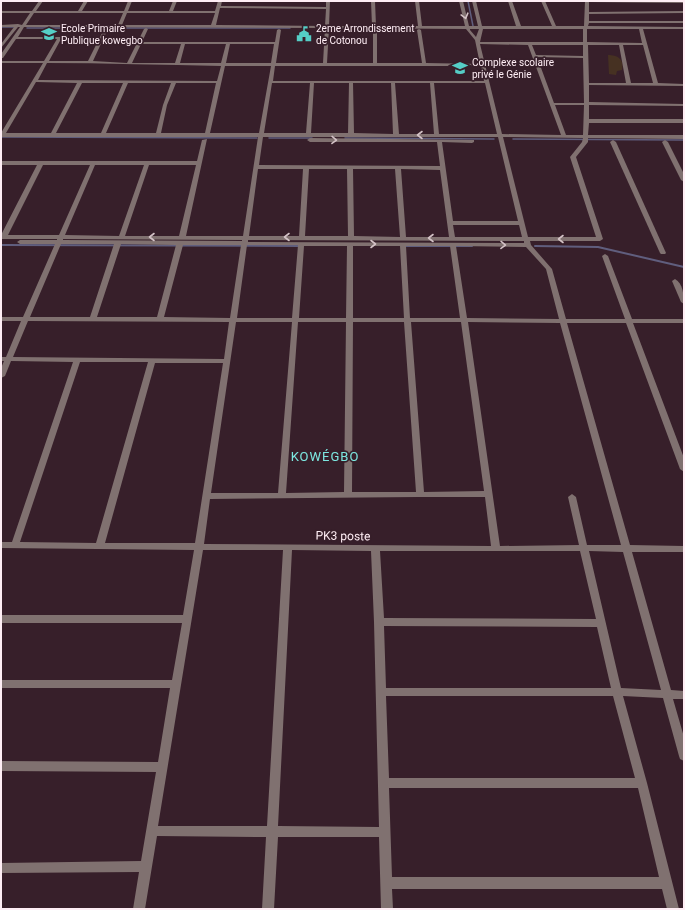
<svg xmlns="http://www.w3.org/2000/svg" width="685" height="910" font-family="Roboto,sans-serif">
<rect width="100%" height="100%" fill="#371f2a"/>
<path fill="#463122" d="M608 55C617 55 625 59 622 70L617 71 616 75 609 74Z"/>
<g fill="none" stroke-linecap="round" stroke-linejoin="round">
<g stroke="#605e7e" stroke-width="1.5">
<path d="M468 1 473 26"/>
<path d="M1 27H14"/>
<path d="M27 28H290"/>
<path d="M334 28H360"/>
<path d="M1 137 257 138"/>
<path d="M269 138H312"/>
<path d="M345 138 494 139"/>
<path d="M513 139 684 140"/>
</g>
<g stroke="#605e7e" stroke-width="2">
<path d="M1 245 300 246"/>
<path d="M405 246H472"/>
<path d="M535 246 598 247 684 267"/>
</g>
<g fill="#807170" fill-rule="evenodd">
<path d="M39 1H43L36 11H78L84 1H88L82 11H124L128 1H132L128 11H169L173 1H177L173 11H215L218 1H222L221 6 326 7V1H330L329 26H372L371 1H375L376 26H418L415 1H419L422 26H465L459 1H463L469 26H478L472 1H476L482 26H516L508 1H512L521 26H552L541 1H545L556 26H584L585 1H684V3L589 2V12L684 11V13L589 14V21H684V23H589L588 26 684 27V29H643L658 83 684 84V86L589 85V102L684 104V106L589 105V119H684V123H589L588 135H684V139L588 138V142L576 157 603 239 600 241H530L531 245 552 269 566 319H625L602 256 605 254 608 256 632 319H684V323H633L684 458V472L680 469 626 323H567L630 545 684 546V552H632L671 690 684 691V699H673L684 737V761L680 759 679 756 663 698 623 696 647 783 679 909H667L662 889H392L393 909H381L379 837H278L274 909H262L266 837 157 836 145 909H133L139 872 1 873V863L141 861 156 772 1 771V761L158 762 170 688H1V680H172L182 623H1V615H183L194 550 1 548V542H12L73 362 11 361 5 376 1 378V368L4 361H1V357H6L21 321H1V317H23L55 244H20L17 242 20 240H57V239H1V235L37 165H1V161H197L202 140 207 139 186 236H243L258 137H1V133L43 63H1V61H44L57 39H16L3 58H1V54L20 27H18L1 48V44L14 27H1V25L18 24 22 25 30 13H1V11H32ZM220 8 326 9 325 26 216 25ZM34 13H123L118 25H26ZM127 13H215L211 25H122ZM24 27 325 28 323 63H276L281 30 279 29 277 30 275 42H142L148 29 146 28 144 29 127 63 93 61 106 33H102L100 37H18ZM329 28 466 29 475 40 480 64 426 63 421 30 419 29 417 30 422 63H377V30L375 29 373 30V63H327ZM470 29H479L476 37 470 30ZM483 29H583V42H480ZM587 29H639L642 43 587 42ZM61 39H99L88 61H49ZM141 44H181L175 63H132ZM185 44H226L221 63H180ZM230 44H274L271 63H226ZM480 44 528 45 561 135 502 134ZM532 45H583V56L536 55ZM588 45H619L626 83H589ZM623 45H643L653 83H631ZM537 57 583 58 584 103H554ZM47 63C105 63 163 65 221 66L217 81 38 80ZM225 66H271L259 133H210ZM275 66H481L484 81H273ZM36 82 77 83 51 133H6ZM82 83H123L101 133H56ZM128 83H171L163 105 156 133H106ZM176 83H216L205 133H161L167 105ZM272 83H310L306 133H264ZM314 83H349L348 133H311ZM353 83H391L393 134 354 133ZM395 83H430L434 134H399ZM434 83H485L497 134H439ZM555 105H584L583 135H566ZM263 137H498L518 221H453L442 142 472 143 474 142V140L310 138 307 140 310 142H437L440 166 259 165ZM503 137 583 138 582 142 570 157 596 237H528ZM43 165H90L59 235H8ZM95 165H144L119 236 65 235ZM149 165H196L179 236H125ZM258 169H303L299 236H249ZM309 169H347L348 236H305ZM353 169H395L400 237 354 236ZM401 169 440 170 449 237H406ZM453 225H519L522 237H455ZM63 239 242 240V241L63 240ZM248 240 524 241V243L248 242ZM61 244H114L90 317H30ZM121 244 176 245 157 317H97ZM183 245H241L230 318 164 317ZM247 245H298L292 318H237ZM304 246H347L346 318H299ZM353 246H400L404 318H353ZM406 246H450L460 318H410ZM456 246 526 247 546 269 559 319 467 318ZM28 321 229 322 224 359 13 357ZM236 322H292L278 493H211ZM298 322H346L344 492 286 493ZM353 322H404L416 492H352ZM411 322H461L484 491 424 492ZM468 322 560 323 621 545H587L576 497 572 494 568 497 579 545 500 546ZM80 362H148L96 543 20 542ZM155 363H223L195 543H105ZM418 497H485L491 546 204 544 210 499ZM203 550H283L267 826H158ZM292 550 371 551 374 622 379 827 278 826ZM380 551H580L596 619 384 618ZM589 551 623 552 661 690 621 688ZM384 626 597 627 611 688H386ZM386 696H613L635 778H389ZM389 788H638L659 877H392Z"/>
<path d="M613 140 616 142 666 253 665 254H661L660 253 610 142Z"/>
<path d="M665 140 668 142 684 174V182L681 180 662 142Z"/>
<path d="M675 279C683 283 684 296 684 304L681 302 672 281Z"/>
</g>
</g>
<defs><path id="oneway-chevron" d="M-2-3.5L2.5 0L-2 3.5" fill="none" stroke-width="1.6" stroke-linecap="round" stroke-linejoin="round"/></defs>
<g stroke="#d3c2c6">
<use href="#oneway-chevron" transform="translate(465 16) rotate(75)"/>
<use href="#oneway-chevron" transform="translate(420 135) rotate(-180)"/>
<use href="#oneway-chevron" transform="translate(334 140) rotate(1)"/>
<use href="#oneway-chevron" transform="translate(152 237) rotate(-180)"/>
<use href="#oneway-chevron" transform="translate(287 237) rotate(180)"/>
<use href="#oneway-chevron" transform="translate(431 238) rotate(-180)"/>
<use href="#oneway-chevron" transform="translate(561 239) rotate(180)"/>
<use href="#oneway-chevron" transform="translate(373 244)"/>
<use href="#oneway-chevron" transform="translate(503 245) rotate(1)"/>
</g>
<defs>
<g id="school-bare" transform="scale(1.2)"><path d="M0-5L7-2L0 1L-7-2ZM-4 1L0 2.5L4 1V4Q0 6-4 4Z" fill="#55cec6" stroke="#371f2a" stroke-width="2.5" paint-order="stroke"/></g>
<g id="civic-bare" transform="scale(1.2)"><path d="M-.6-6.5H3V-4.5H.6V-3L4-1V1h2V6H-6V1h2V-1L-.6-3ZM-1.2 2.5V6h2.4V2.5Z" fill="#55cec6" stroke="#371f2a" stroke-width="2.5" paint-order="stroke"/></g>
</defs>
<g fill-rule="evenodd">
<use href="#school-bare" x="49" y="34"/>
<use href="#civic-bare" x="304" y="34"/>
<use href="#school-bare" x="460" y="68"/>
</g>
<g text-anchor="middle" dominant-baseline="central" stroke-width="3.5" stroke-linejoin="round" paint-order="stroke">
<g font-size="10" fill="#ffeef5" stroke="#371f2a" text-anchor="start">
<text x="61" y="28">Ecole Primaire<tspan x="61" dy="12">Publique kowegbo</tspan></text>
<text x="316" y="28">2eme Arrondissement<tspan x="316" dy="12">de Cotonou</tspan></text>
<text x="472" y="62">Complexe scolaire<tspan x="472" dy="12">privé le Génie</tspan></text>
</g>
<g font-size="12" fill="#ffeef5" stroke="#371f2a">
<text transform="translate(343 536) rotate(1)">PK3 poste</text>
</g>
<g font-size="13" letter-spacing="1" fill="#7de7e0" stroke="#371f2a">
<text x="325" y="456">KOWÉGBO</text>
</g>
</g>
<rect width="685" height="910" fill="none" stroke="#ffeef5" stroke-width="4"/>
</svg>
